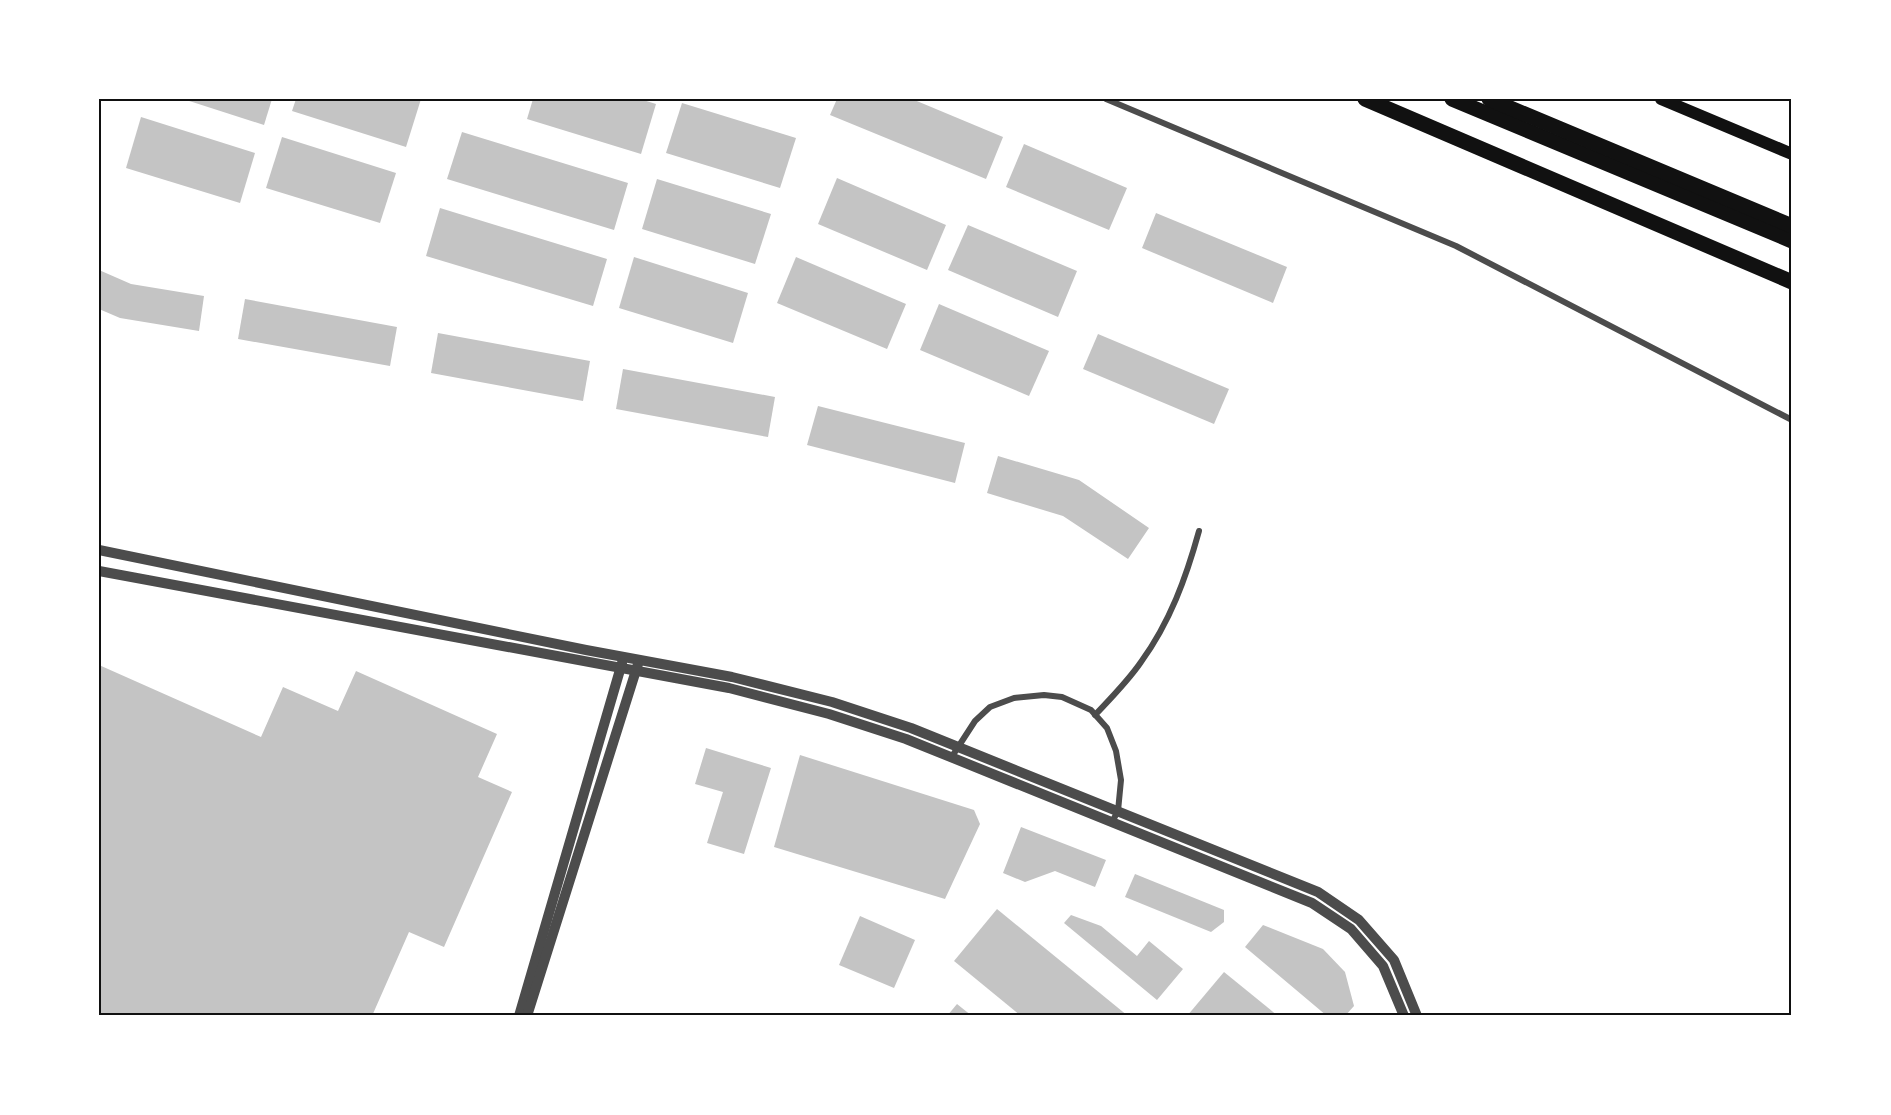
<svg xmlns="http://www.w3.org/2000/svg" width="1891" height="1115" font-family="Cabin,sans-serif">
<rect width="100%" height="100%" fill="#fff"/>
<g fill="#c4c4c4">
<path d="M183 99H272L264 125Z"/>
<path d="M296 99H421L406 147 292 111Z"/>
<path d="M533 99H640L656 104 641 154 527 119Z"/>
<path d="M837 99H912L1003 137 986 179 830 115Z"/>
<path d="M682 103 796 138 780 188 666 153Z"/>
<path d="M141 117 255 153 240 203 126 168Z"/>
<path d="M462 132 628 183 614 230 447 179Z"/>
<path d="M282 137 396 173 380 223 266 188Z"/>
<path d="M1024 144 1127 188 1109 230 1006 187Z"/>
<path d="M837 178 946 225 927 270 818 224Z"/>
<path d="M657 179 771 214 755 264 642 229Z"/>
<path d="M440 208 607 259 593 306 426 256Z"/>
<path d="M1156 213 1287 267 1273 303 1142 248Z"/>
<path d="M968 225 1077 271 1058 317 948 270Z"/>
<path d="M634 257 748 293 733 343 619 308Z"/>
<path d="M796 257 906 304 887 349 777 303Z"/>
<path d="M99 270 131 284 204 296 199 331 120 318 99 309Z"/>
<path d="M245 299 397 327 390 366 238 339Z"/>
<path d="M939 304 1049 351 1029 396 920 350Z"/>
<path d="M438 333 590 361 583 401 431 373Z"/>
<path d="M1098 334 1229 389 1214 424 1083 369Z"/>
<path d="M623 369 775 397 768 437 616 409Z"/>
<path d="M818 406 965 443 955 483 807 445Z"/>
<path d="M998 456 1079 480 1149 528 1128 559 1063 516 987 493Z"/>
<path d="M99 665 261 737 283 687 338 711 356 671 497 734 478 777 512 792 444 947 409 932 372 1016H99Z"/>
<path d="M706 748 771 768 744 854 707 843 723 792 695 784Z"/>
<path d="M800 755 974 810 980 824 945 899 774 847Z"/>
<path d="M1021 827 1106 860 1095 887 1055 871 1025 882 1003 873Z"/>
<path d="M1135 874 1224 910V922L1211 932 1125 897Z"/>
<path d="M997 909 1128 1016H1021L954 961Z"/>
<path d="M1071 915 1101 926 1137 956 1149 941 1183 969 1157 1000 1064 923Z"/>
<path d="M860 916 915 940 894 988 839 965Z"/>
<path d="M1263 925 1323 949 1345 972 1354 1006 1345 1016H1327L1245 947Z"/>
<path d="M1224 972 1278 1016H1187Z"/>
<path d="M957 1004 972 1016H947Z"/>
</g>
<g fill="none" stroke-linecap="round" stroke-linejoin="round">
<g stroke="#4c4c4c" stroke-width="6">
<path d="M1106 99 1456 246 1792 420"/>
<path d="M1095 715C1111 698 1128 681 1141 662 1170 622 1186 578 1199 531"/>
<path d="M951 758 975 721 990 707 1014 698 1044 695 1062 697 1091 710 1107 728 1116 751 1121 780 1118 811 1112 822"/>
</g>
<g stroke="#4c4c4c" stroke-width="10">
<path d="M99 550 586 650 732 677 832 702 911 728 1318 892 1359 920 1394 960 1417 1016"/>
<path d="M99 571 729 688 829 714 906 739 1312 903 1351 929 1383 966 1404 1016"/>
<path d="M519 1016 622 663"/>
<path d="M527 1016 638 664"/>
</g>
<path stroke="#111" stroke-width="12" d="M1661 99 1792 154"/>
<g stroke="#111" stroke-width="15">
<path d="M1365 99 1792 282"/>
<path d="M1452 99 1792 241"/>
<path d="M1489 99 1792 226"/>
</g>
</g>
<rect width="1891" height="1115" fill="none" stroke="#ffffff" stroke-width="201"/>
<rect x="100" y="100" width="1690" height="914" fill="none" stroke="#111" stroke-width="2"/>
</svg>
